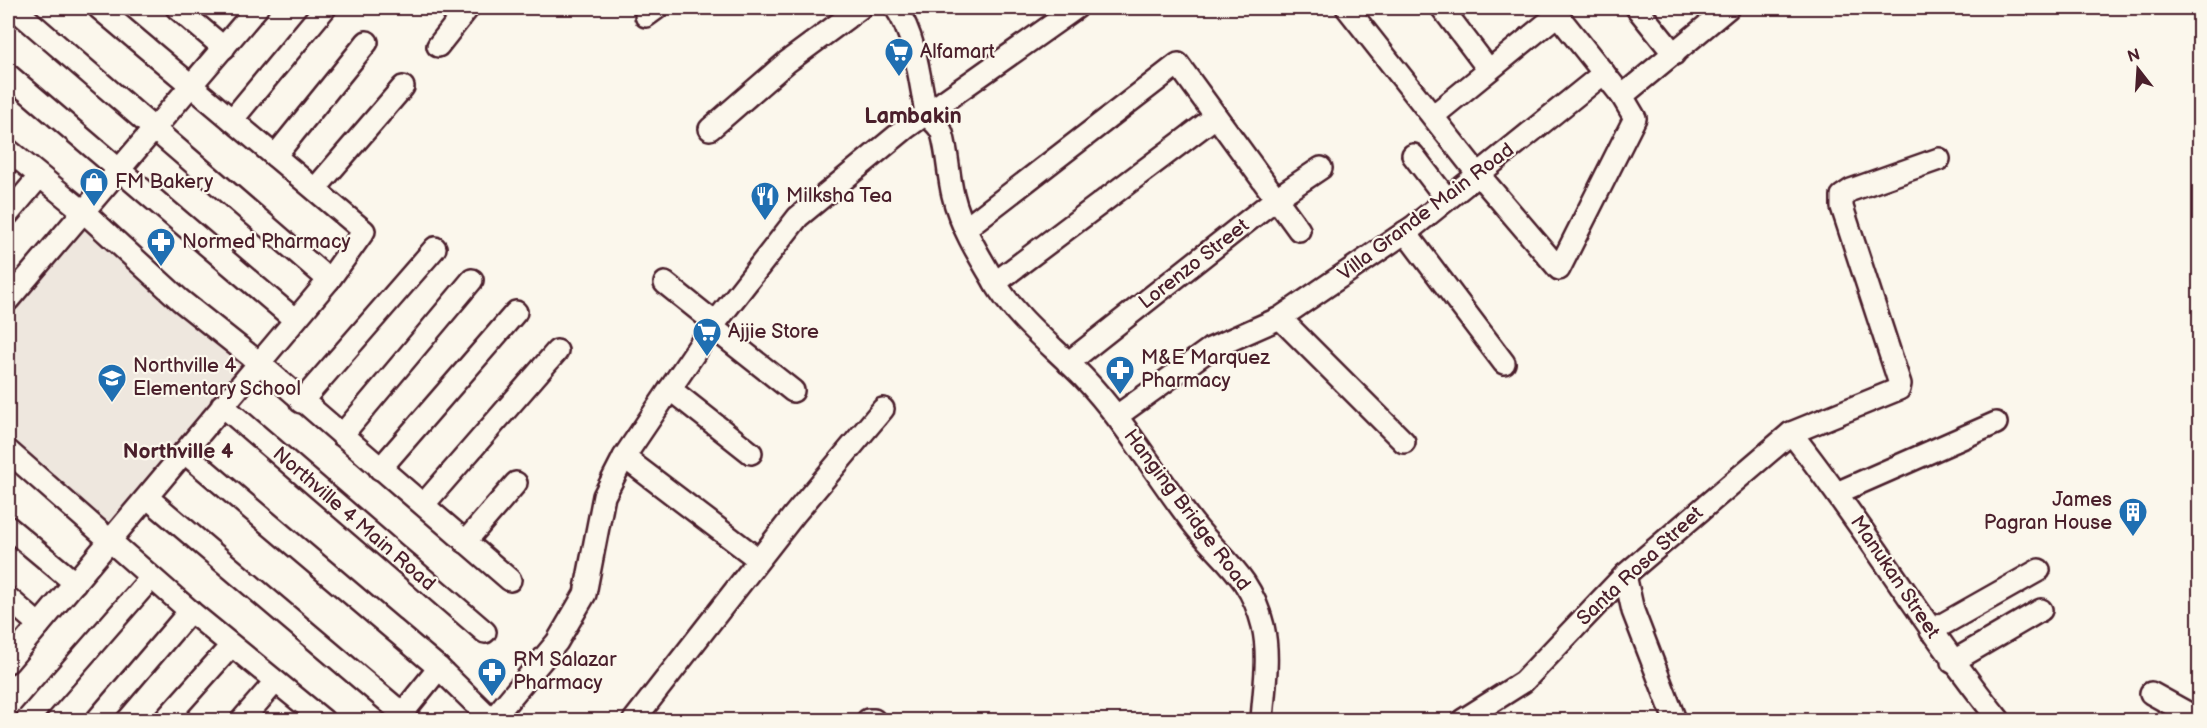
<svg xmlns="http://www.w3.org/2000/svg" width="2207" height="728" font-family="'Balsamiq Sans',sans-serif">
<rect width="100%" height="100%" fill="#fbf7ec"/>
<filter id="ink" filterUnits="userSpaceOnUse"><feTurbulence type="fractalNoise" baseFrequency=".0167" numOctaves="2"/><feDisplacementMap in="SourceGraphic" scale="12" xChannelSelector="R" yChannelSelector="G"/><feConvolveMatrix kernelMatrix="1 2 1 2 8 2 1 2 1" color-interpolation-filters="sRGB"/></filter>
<g filter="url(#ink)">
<path fill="#eee7de" d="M82 221 250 365 104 527 8 441V307Z"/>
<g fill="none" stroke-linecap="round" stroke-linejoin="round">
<g stroke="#4a1f2b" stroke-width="26">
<g id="minor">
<path d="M14 8 329 280"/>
<path d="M177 8 224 48"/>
<path d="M896 8C916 38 919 77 926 112 928 119 939 124 942 133 948 153 948 175 953 195 960 225 979 256 994 281 1017 320 1052 345 1083 377 1125 421 1155 474 1192 522 1221 560 1250 573 1263 626 1270 657 1264 689 1262 720"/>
<path d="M1347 8 1478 174 1559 269 1635 118 1622 96 1552 8"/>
<path d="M1442 8 1489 70"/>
<path d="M1637 8 1674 54"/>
<path d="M646 16 657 8"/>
<path d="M438 46 468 8"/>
<path d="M8 75 294 319"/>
<path d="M1622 96 1728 8"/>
<path d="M1433 116 1557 15"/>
<path d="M232 120 325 8"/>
<path d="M710 129 787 62 860 8"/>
<path d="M8 150 84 212 180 300 258 362 510 580"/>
<path d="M1413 155 1446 198"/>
<path d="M275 156 367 42"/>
<path d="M315 189 403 87"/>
<path d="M8 214 39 177"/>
<path d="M966 228 1178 64 1299 230"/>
<path d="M1405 232 1504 363"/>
<path d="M665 283 715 323"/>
<path d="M995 283 1215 117"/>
<path d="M8 300 257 8"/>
<path d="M1280 318 1404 442"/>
<path d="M712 327 793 391"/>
<path d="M1068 363 1278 197 1321 168"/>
<path d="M670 389 751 453"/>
<path d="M301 402 435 248"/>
<path d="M222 405 485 632"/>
<path d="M1117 416 1210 349 1280 318 1413 227 1604 73"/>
<path d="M1791 433C1865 526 1925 628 1999 720"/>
<path d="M342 435 472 280"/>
<path d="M8 451 190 611 323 720"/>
<path d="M184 452 439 668 492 720"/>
<path d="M624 457 758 559"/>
<path d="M380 469 516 312"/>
<path d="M1839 492 1996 423"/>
<path d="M148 498 404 715"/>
<path d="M424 504 557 351"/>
<path d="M8 527 75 583"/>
<path d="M465 542 516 483"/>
<path d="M1625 575 1633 611 1675 720"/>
<path d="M8 598 39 625"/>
<path d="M1931 631 2039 570"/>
<path d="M8 662 329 280 364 231 99 8"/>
<path d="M1952 662 2041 610"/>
<path d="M2151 693 2200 720"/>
<path d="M27 720 151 578"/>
<path d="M97 720 190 611"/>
<path d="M165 720 231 646"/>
<path d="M242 720 275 682"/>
<path d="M397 720 439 668"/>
<path d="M492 720 557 642 585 594 604 496 624 457 712 327 798 217 906 128 1076 8"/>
<path d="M634 720 794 515 883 409"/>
<path d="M868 720H874"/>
<path d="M1463 720 1523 682 1625 575 1791 433 1899 389 1900 384 1842 207V196L1851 190 1939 159"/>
</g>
</g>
<use href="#minor" stroke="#fbf7ec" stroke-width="21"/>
</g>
</g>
<defs>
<g id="supermarket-pin" transform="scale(1.5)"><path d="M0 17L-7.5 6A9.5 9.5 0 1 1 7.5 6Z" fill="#1f6fb2" stroke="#fbf7ec"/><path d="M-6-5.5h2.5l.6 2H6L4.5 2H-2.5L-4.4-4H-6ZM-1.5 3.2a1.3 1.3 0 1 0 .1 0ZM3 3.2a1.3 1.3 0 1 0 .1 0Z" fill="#fff"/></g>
<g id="shop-pin" transform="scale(1.5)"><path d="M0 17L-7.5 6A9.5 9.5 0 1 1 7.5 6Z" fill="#1f6fb2" stroke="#fbf7ec"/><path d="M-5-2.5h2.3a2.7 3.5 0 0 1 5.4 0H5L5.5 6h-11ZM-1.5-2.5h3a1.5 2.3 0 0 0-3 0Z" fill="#fff"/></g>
<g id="restaurant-pin" transform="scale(1.5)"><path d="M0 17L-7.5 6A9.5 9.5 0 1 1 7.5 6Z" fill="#1f6fb2" stroke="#fbf7ec"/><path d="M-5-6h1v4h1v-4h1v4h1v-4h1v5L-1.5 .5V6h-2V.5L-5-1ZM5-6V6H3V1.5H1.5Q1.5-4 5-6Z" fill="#fff"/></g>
<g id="pharmacy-pin" transform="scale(1.5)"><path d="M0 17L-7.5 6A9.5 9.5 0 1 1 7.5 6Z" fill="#1f6fb2" stroke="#fbf7ec"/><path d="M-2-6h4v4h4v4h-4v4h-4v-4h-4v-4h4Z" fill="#fff"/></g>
<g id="school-pin" transform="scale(1.5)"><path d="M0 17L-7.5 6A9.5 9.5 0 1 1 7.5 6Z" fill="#1f6fb2" stroke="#fbf7ec"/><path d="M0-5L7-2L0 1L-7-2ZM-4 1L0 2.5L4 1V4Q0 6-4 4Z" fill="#fff"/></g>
<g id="building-pin" transform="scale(1.5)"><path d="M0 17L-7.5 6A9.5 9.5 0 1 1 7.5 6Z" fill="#1f6fb2" stroke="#fbf7ec"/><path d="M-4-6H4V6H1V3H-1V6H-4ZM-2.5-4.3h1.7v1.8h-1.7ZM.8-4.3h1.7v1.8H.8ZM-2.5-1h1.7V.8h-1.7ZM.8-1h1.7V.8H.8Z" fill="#fff"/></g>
</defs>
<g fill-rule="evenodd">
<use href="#supermarket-pin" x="899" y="52"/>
<use href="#shop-pin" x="94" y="182"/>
<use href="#restaurant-pin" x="765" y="196"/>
<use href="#pharmacy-pin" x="161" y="242"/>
<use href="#supermarket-pin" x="707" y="332"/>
<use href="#pharmacy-pin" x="1120" y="370"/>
<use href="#school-pin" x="112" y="378"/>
<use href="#building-pin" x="2133" y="512"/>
<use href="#pharmacy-pin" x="492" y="672"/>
</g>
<g text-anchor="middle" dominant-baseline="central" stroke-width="4.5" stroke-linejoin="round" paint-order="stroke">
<g font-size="20" fill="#4a1f2b" stroke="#fbf7ec" text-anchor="start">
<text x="920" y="52">Alfamart</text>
<text x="115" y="182">FM Bakery</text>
<text x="786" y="196">Milksha Tea</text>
<text x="182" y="242">Normed Pharmacy</text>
<text x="728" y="332">Ajjie Store</text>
<text x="1141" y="358">M&amp;E Marquez<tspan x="1141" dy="23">Pharmacy</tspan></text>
<text x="133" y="366">Northville 4<tspan x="133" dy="23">Elementary School</tspan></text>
<text x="2112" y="500" text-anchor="end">James<tspan x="2112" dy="23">Pagran House</tspan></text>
<text x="513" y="660">RM Salazar<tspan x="513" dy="23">Pharmacy</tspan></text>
</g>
<g font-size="20" fill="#4a1f2b" stroke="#fbf7ec">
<text transform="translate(1426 212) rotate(-37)">Villa Grande Main Road</text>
<text transform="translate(1194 264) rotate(-38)">Lorenzo Street</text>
<text transform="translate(1187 510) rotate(53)">Hanging Bridge Road</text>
<text transform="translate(354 519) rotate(41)">Northville 4 Main Road</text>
<text transform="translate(1640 566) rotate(-43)">Santa Rosa Street</text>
<text transform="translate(1895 577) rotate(56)">Manukan Street</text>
</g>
<g font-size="21" font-weight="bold" fill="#4a1f2b" stroke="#fbf7ec">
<text x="178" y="451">Northville 4</text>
</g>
<g font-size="22" font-weight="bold" fill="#4a1f2b" stroke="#fbf7ec">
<text x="913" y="116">Lambakin</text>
</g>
</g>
<rect width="2207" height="728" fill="none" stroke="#fbf7ec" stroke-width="30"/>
<rect x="15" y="15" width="2177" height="698" fill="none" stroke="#4a1f2b" stroke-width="2" filter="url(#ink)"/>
<g transform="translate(2138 69) rotate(343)" stroke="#fbf7ec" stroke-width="4.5" paint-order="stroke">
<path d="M0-4.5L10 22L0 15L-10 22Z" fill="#4a1f2b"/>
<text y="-9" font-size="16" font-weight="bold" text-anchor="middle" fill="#4a1f2b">N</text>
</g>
</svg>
